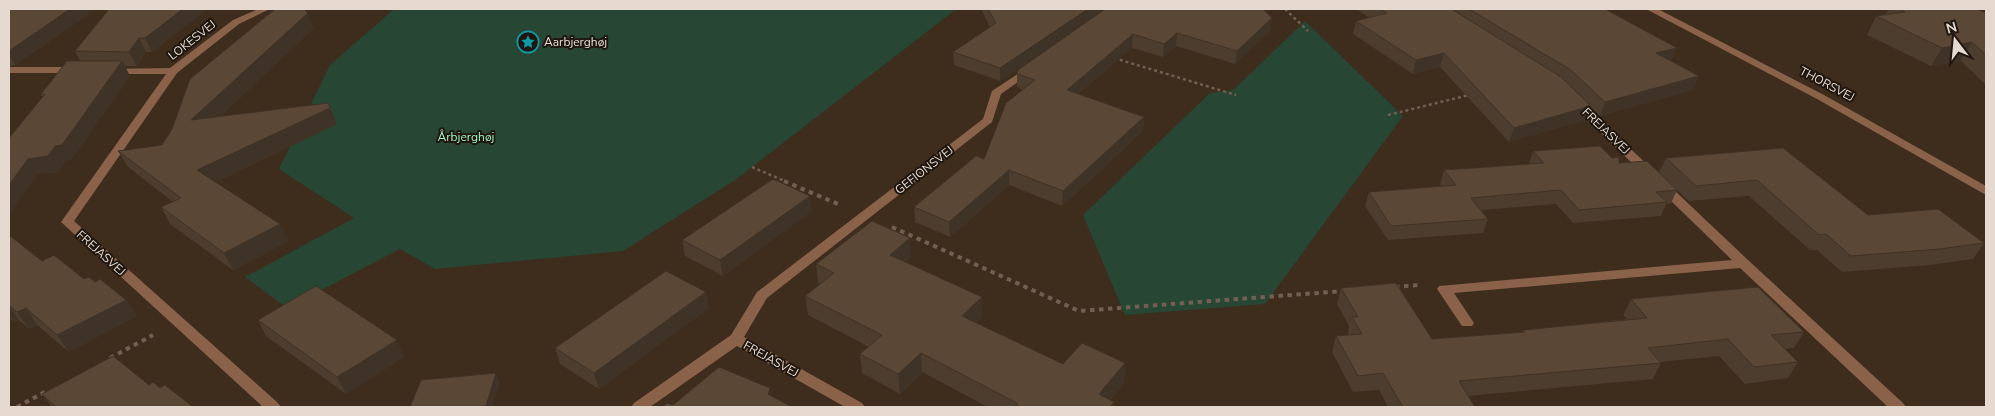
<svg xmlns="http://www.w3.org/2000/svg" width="1995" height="416" font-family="'Nunito Sans',sans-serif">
<rect width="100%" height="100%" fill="#3e2c1c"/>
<g fill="#274634">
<path d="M394 9H954L955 10 735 180 623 251 435 269 400 249 287 308 245 277 354 218 279 169 330 65Z"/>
<path d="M1305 21 1403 116 1265 304 1125 315 1083 215 1210 93 1233 90Z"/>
</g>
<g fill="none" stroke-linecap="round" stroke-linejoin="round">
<g stroke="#716052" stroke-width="2.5" stroke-dasharray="3 3" stroke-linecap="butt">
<path d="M1285 9 1308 31"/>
<path d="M1114 58 1236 95"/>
<path d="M1388 115 1469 95"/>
<path d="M752 167 787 182"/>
</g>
<g stroke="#716052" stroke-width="4" stroke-dasharray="4.5 4.5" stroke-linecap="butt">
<path d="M784 181 838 204"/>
<path d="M892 227 1079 311 1344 291"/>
<path d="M1395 287 1419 285"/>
<path d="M110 358 153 335"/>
<path d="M17 407 45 392"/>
</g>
<g fill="#896249" fill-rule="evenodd">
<path d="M258 9H270L239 24 177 73 74 221 278 403 281 407H263L61 222 166 74H111L106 71 107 69 170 68 233 20Z"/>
<path d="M1646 9H1658L1824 95 1986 186V195L1817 99Z"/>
<path d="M1031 65 1036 68 1035 70 1001 94 992 122 767 298 744 337 862 403 865 407H845L737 346 650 407H631L634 403 731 335 757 292 983 119 992 91Z"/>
<path d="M9 67H76L81 70 76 73H9Z"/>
<path d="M1576 100 1580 101 1748 260 1903 403 1906 407H1888L1740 268 1454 293 1474 323 1472 326H1462L1437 289 1439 286 1732 260 1572 105 1571 103Z"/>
</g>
</g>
<g fill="#4d3d2e">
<path d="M9 9H96L15 65 9 66Z"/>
<path d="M207 9 152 52H146L137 66H125L130 76 71 160 65 161 58 172 38 174 42 97 41 94 80 61 75 51Z"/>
<path d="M981 9H1263L1272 18 1270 31 1235 64 1176 46 1163 57 1132 48 1078 94 1144 117 1143 131 1062 206 1009 185 950 237 915 222 914 207 984 159 1023 90 1017 87V74L1080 27 1000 81 954 65 953 52 990 27Z"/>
<path d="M1356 9H1605L1677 48 1671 61 1693 90 1600 116 1590 108 1586 120 1509 142 1440 67 1413 74 1353 34 1356 21 1370 18Z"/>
<path d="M1889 9H1976L1986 13V85L1961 61 1931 66 1867 35 1876 16 1885 15Z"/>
<path d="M314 28 221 116 328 103 337 124 216 182 289 241 233 270 170 224 161 207 173 202 128 167 118 151 162 145Z"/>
<path d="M1783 148 1868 215 1984 243 1973 259 1930 265 1842 272 1817 250H1810L1749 196 1689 201 1677 190 1671 203 1666 204 1661 216 1573 223 1556 204 1481 210 1488 219 1483 233 1388 240 1365 206 1369 192 1442 186 1440 184 1444 170 1529 164 1533 151 1612 158 1619 163 1659 173 1666 158Z"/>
<path d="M812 211 723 276 685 256 682 240Z"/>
<path d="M9 235 42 261 84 279 95 282 126 300 137 316 69 352 37 325 29 329 19 320 14 322 9 318Z"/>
<path d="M911 257 905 262 982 317 975 323 1063 364 1125 363 1124 383 1110 400 1114 407H988L922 372 900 394 862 373 860 354 869 347 808 315 805 296 820 284 818 283 816 264Z"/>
<path d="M1341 288 1432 339 1521 333 1523 330 1627 319 1623 315 1631 299 1804 332 1794 348 1785 349 1798 362 1788 378 1745 384 1719 356 1660 362 1661 363 1653 379 1468 396 1475 407H1388L1379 390 1353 392 1332 352 1336 336 1349 335 1348 333 1349 326 1337 304Z"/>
<path d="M706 292 709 308 599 389 560 364 555 348Z"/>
<path d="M258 320 404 357 346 394 266 336Z"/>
<path d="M149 385 160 388 193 407H52L42 394Z"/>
</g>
<g fill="#3f3226">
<path d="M70 9H96L15 65 9 54V51Z"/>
<path d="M183 9H207L152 52 145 38Z"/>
<path d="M1088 9H1106L1000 81V68Z"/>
<path d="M308 13 314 28 200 136 191 120Z"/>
<path d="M1272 18 1270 31 1235 64 1237 51Z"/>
<path d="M1177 33 1176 46 1163 57 1164 44Z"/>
<path d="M1133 34 1132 48 1066 104 1067 90Z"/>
<path d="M139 38 146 52 137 66 129 52Z"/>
<path d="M1972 42 1961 61 1931 66 1942 48Z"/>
<path d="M1677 48 1671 61 1656 53Z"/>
<path d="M1444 53 1440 67 1413 74 1416 60Z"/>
<path d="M122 61 130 76 71 160 65 161 58 172 38 174 9 215V185L28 159 55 146Z"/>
<path d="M1699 76 1693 90 1600 116 1605 102Z"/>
<path d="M328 103 337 124 206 187 197 170Z"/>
<path d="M1591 106 1586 120 1509 142 1514 128Z"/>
<path d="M1144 117 1143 131 1062 206 1063 191Z"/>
<path d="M1009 170V185L950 237 949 222Z"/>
<path d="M810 196 812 211 723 276 720 260Z"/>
<path d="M280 224 289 241 233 270 224 253Z"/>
<path d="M910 238 911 257 891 274 890 255Z"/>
<path d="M706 292 709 308 599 389 594 373Z"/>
<path d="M982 297V317L962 336V316Z"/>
<path d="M126 300 137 316 69 352 57 335Z"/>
<path d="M9 306 19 320 14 322 9 315Z"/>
<path d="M26 308 37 325 29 329 17 312Z"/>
<path d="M397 340 404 357 346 394 337 377Z"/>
<path d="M921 353 922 372 900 394 898 374Z"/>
<path d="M1125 363 1124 383 1103 407 1099 394Z"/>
<path d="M496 373 500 382 493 407H487L486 406Z"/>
<path d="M770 388 773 405 768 394Z"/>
<path d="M1114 402V407H1110Z"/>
</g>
<g fill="#5a4736" stroke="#3f3226">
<path d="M9 9H70L9 51Z"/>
<path d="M109 9H183L145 38H139L129 52 75 51Z"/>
<path d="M275 9H304L308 13 191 120 328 103 330 108 197 170 280 224 224 253 161 207 181 198 118 151 162 145 172 129 190 79Z"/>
<path d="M988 9H1088L1000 68 953 52 996 23Z"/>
<path d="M1105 9H1263L1272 18 1237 51 1177 33 1164 44 1133 34 1067 90 1144 117 1063 191 1009 170 949 222 914 207 976 156 984 159 1006 103 1035 80 1017 74 1018 70Z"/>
<path d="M1380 9H1453V10L1561 77 1591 106 1514 128 1444 53 1416 60 1356 21 1387 13Z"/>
<path d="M1469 9H1605L1677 48 1656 53 1699 76 1605 102 1571 70Z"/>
<path d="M1899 9H1976L1986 13V55L1972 42 1942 48 1876 16 1905 12Z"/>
<path d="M67 61H122L62 145 55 146 48 156 28 159 9 185V138L45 94H41Z"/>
<path d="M1600 146 1612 158 1619 157V163L1647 161 1677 190 1656 192 1667 202 1579 210 1561 190 1471 198 1488 219 1391 226 1369 192 1456 185 1444 170 1544 163 1533 151Z"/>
<path d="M1783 148 1868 215 1938 209 1984 243 1940 249 1851 256 1826 234 1819 235 1757 180 1696 186 1666 158Z"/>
<path d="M773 179 810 196 720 260 682 240Z"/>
<path d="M872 221 910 238 890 255 982 297 962 316 1063 364 1082 343 1125 363 1099 394 1114 402 1110 407H1021L1016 405 1017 403 921 353 898 374 860 354 882 335 805 296 834 273 816 264Z"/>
<path d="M9 235 42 261 54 255 84 279 89 277 95 282 100 279 126 300 57 335 26 308 17 312 9 305Z"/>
<path d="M666 271 706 292 594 373 555 348Z"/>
<path d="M1396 283 1432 339 1525 332 1523 330 1647 318 1631 299 1758 287 1804 332 1771 335 1798 362 1754 367 1728 339 1648 348 1661 363 1459 381 1475 407H1403L1383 373 1358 376 1336 336 1362 334 1352 317H1358L1341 288Z"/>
<path d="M316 286 397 340 337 377 258 320Z"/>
<path d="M113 356 149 385 153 382 160 388 165 385 193 407H56L42 394Z"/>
<path d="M719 367 770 388 768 394 792 407H662L667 403 673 405Z"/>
<path d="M496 373 486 406 472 407H410L421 380Z"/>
</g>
<defs>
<g id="sight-ring" transform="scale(1.125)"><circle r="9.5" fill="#1e160f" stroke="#0f9aa8" stroke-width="1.5"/><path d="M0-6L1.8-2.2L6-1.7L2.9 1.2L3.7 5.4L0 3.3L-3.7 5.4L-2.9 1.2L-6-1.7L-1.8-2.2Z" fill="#0f9aa8"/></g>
</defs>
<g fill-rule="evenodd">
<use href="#sight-ring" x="528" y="42"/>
</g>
<g text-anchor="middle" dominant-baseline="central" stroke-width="4" stroke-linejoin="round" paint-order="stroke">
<g font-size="12" fill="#e6dad0" stroke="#1e160f">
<text transform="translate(192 40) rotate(-38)">LOKESVEJ</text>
<text transform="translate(1827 84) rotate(28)">THORSVEJ</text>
<text transform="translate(1606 131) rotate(44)">FREJASVEJ</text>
<text transform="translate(924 170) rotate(-38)">GEFIONSVEJ</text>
<text transform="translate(101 253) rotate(42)">FREJASVEJ</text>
<text transform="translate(771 359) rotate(29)">FREJASVEJ</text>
</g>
<g font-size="12" fill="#e6dad0" stroke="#1e160f" text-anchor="start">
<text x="544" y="42">Aarbjerghøj</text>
</g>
<g font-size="12" fill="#9df2c0" stroke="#1e160f">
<text x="466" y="137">Årbjerghøj</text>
</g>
</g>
<rect width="1995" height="416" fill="none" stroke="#e6dad0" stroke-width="20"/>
<g transform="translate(1955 40) rotate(344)" stroke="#1e160f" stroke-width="4" paint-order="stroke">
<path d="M0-4L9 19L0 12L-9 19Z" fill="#e6dad0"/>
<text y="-8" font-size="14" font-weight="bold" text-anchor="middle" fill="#e6dad0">N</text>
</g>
</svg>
